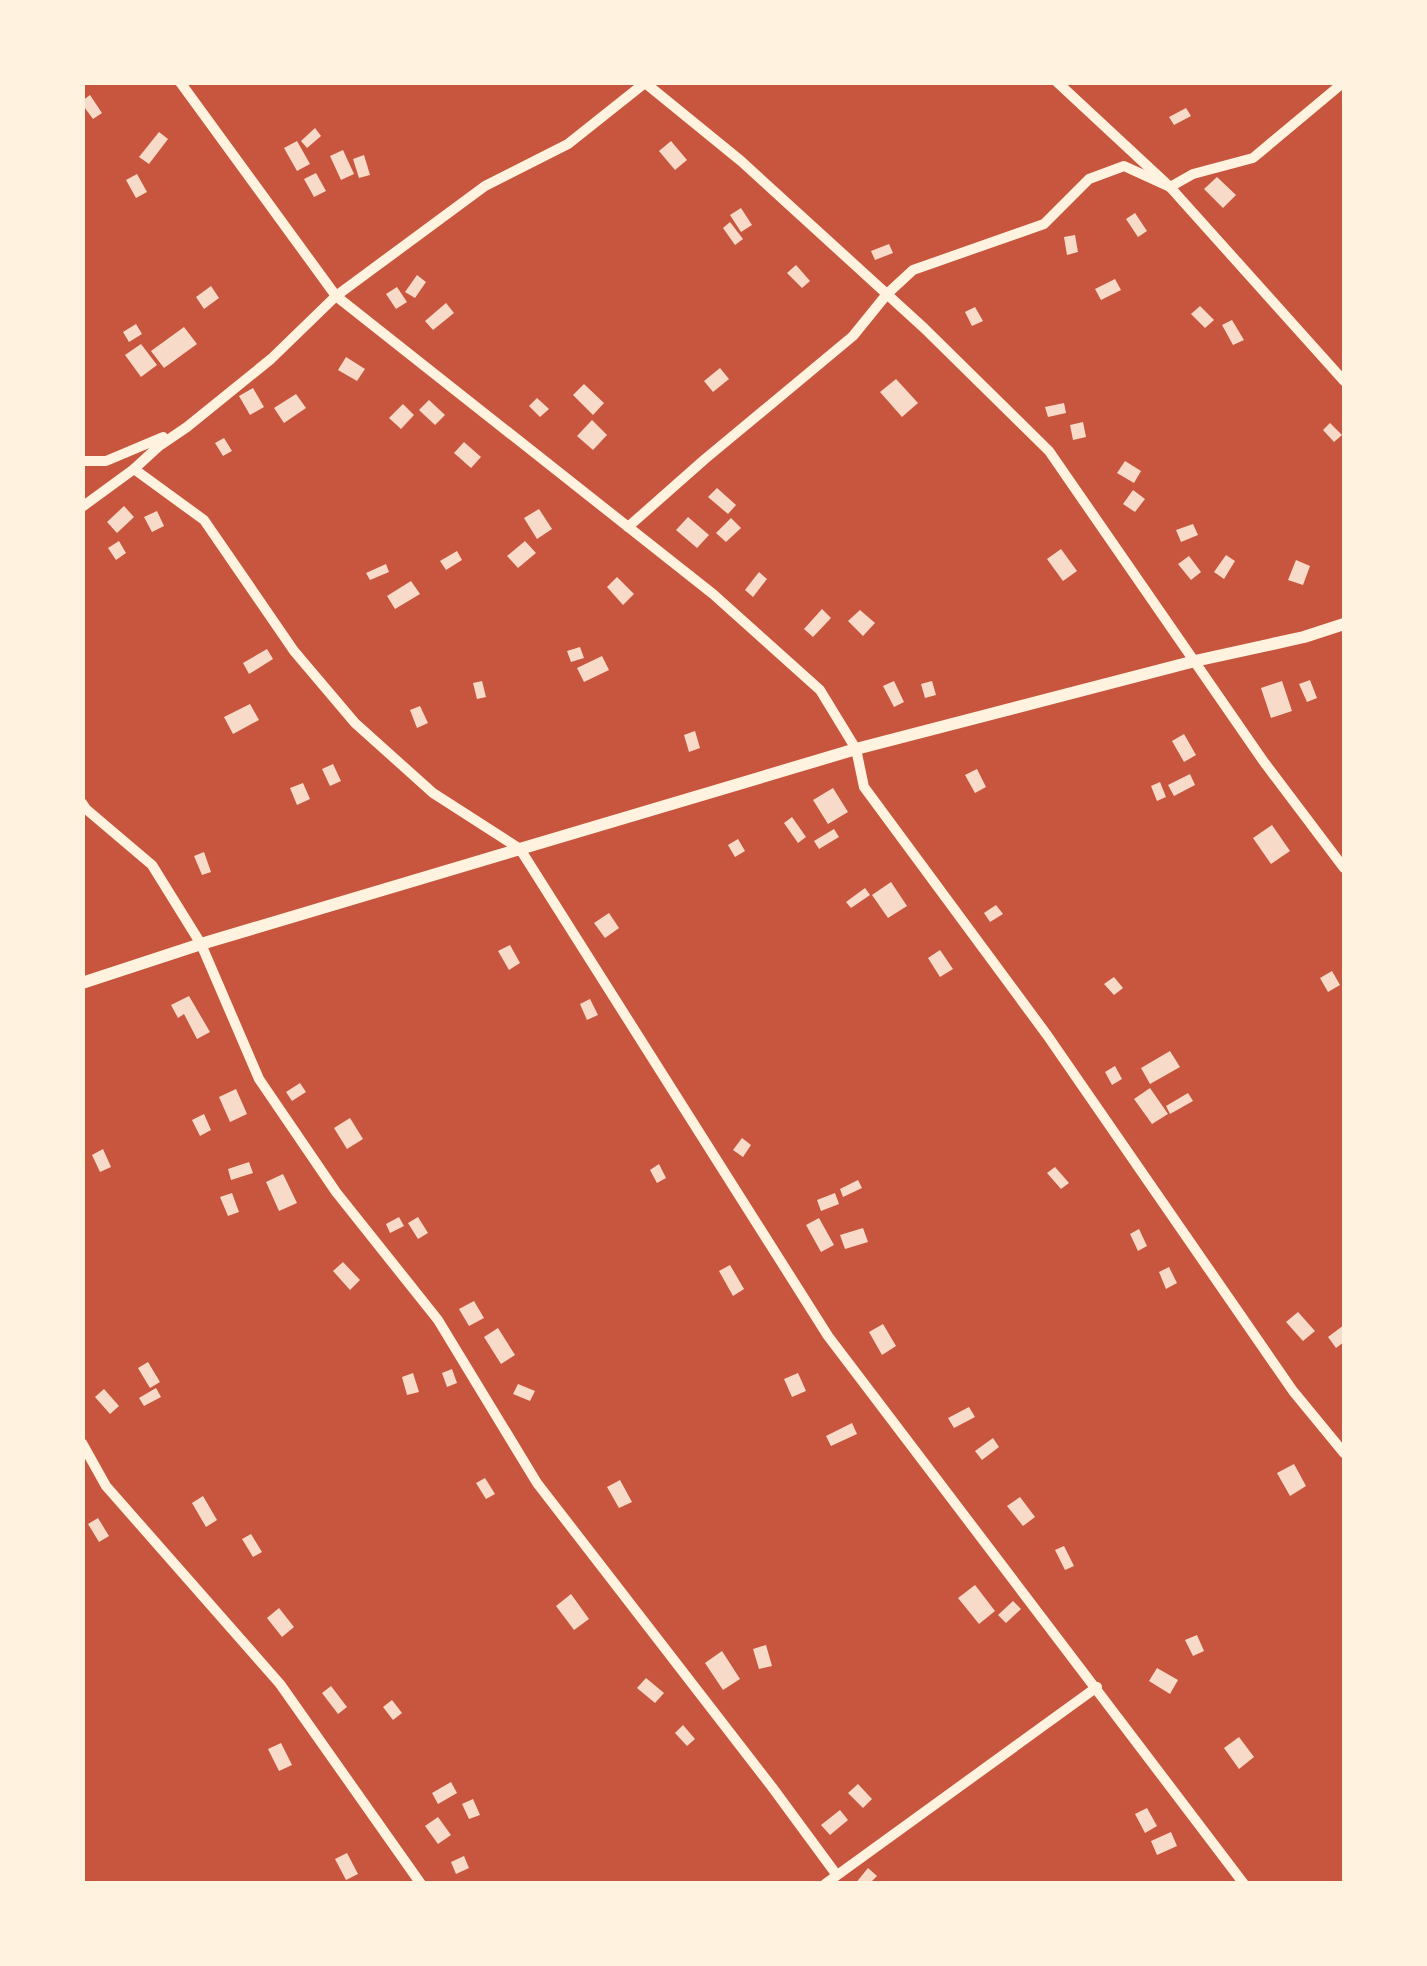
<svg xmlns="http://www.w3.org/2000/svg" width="1427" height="1966" font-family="'Libre Baskerville',serif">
<rect width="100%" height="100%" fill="#c8553d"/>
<g fill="#f7dbc8">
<path d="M90 95 102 113 93 119 82 104V101Z"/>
<path d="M1186 108 1191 116 1174 125 1169 117Z"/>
<path d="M315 128 321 136 307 148 301 141Z"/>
<path d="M159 132 168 139 149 164 139 157Z"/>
<path d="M297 141 310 164 297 171 284 148Z"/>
<path d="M671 141 687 160 675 170 659 151Z"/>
<path d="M343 150 354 174 341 180 330 156Z"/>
<path d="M364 155 370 175 359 178 353 159Z"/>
<path d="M316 173 326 191 314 197 304 179Z"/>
<path d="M137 174 147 192 136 198 126 180Z"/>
<path d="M1217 177 1236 195 1223 208 1204 189Z"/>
<path d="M741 208 752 225 741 232 730 215Z"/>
<path d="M1135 213 1147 231 1138 237 1126 219Z"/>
<path d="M730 222 743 239 735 245 723 228Z"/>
<path d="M1075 235 1078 252 1067 255 1064 237Z"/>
<path d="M889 244 893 253 875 260 871 251Z"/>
<path d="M796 265 810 281 802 288 787 273Z"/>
<path d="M417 275 426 282 415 298 405 292Z"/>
<path d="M1115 279 1121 290 1101 300 1095 289Z"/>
<path d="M211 286 219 298 204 309 196 297Z"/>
<path d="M397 287 407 302 396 309 386 294Z"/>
<path d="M446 303 454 313 433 330 425 321Z"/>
<path d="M1200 306 1214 320 1205 328 1191 314Z"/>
<path d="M975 307 983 321 972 326 965 312Z"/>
<path d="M1232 320 1244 340 1233 345 1222 325Z"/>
<path d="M136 324 142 334 129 342 123 332Z"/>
<path d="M184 327 197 344 164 368 151 351Z"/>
<path d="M141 344 157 365 141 377 125 355Z"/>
<path d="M346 357 365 369 357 381 338 370Z"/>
<path d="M720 368 729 379 713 392 704 381Z"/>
<path d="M896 379 918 403 902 417 880 392Z"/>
<path d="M584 384 604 403 593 415 573 395Z"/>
<path d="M253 388 264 407 250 415 239 396Z"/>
<path d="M296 394 306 408 284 423 274 408Z"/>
<path d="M537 398 549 409 540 417 529 406Z"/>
<path d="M429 400 445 415 435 425 419 410Z"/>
<path d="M1064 403 1066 413 1048 417 1045 407Z"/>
<path d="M403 404 414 415 401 429 389 418Z"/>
<path d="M592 420 607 435 593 450 577 436Z"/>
<path d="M1083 422 1086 437 1073 440 1070 425Z"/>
<path d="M1330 423 1342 435 1334 442 1323 430Z"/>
<path d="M224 438 232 451 223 456 215 443Z"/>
<path d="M464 442 481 457 471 468 454 453Z"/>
<path d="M1125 461 1141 471 1134 483 1117 473Z"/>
<path d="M717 488 736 505 728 514 708 497Z"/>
<path d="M1133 490 1145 499 1135 512 1123 504Z"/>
<path d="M124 506 134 517 117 533 107 522Z"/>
<path d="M539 509 552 529 537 539 524 518Z"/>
<path d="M157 511 164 526 152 532 144 517Z"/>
<path d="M688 517 709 535 697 548 676 530Z"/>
<path d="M731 518 741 528 726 542 716 533Z"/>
<path d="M1193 524 1198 535 1181 542 1176 530Z"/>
<path d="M119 541 126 553 116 560 108 548Z"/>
<path d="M525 541 536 553 518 568 507 556Z"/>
<path d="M1061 549 1077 571 1063 581 1047 559Z"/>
<path d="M457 551 462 560 446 570 440 561Z"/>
<path d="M1226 555 1235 561 1224 579 1214 572Z"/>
<path d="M1189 556 1201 572 1191 580 1178 564Z"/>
<path d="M1296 560 1310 566 1303 585 1288 580Z"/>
<path d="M386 564 389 572 370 580 366 573Z"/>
<path d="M759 572 767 579 753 597 745 590Z"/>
<path d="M617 577 634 594 623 605 607 587Z"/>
<path d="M411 581 420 594 395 609 387 596Z"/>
<path d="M822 609 831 618 813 637 804 629Z"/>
<path d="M860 610 875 623 863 636 848 621Z"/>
<path d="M580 647 584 658 571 662 567 651Z"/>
<path d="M267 649 273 659 249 674 243 663Z"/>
<path d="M602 656 609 670 584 682 577 668Z"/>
<path d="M1310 680 1317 698 1307 702 1299 684Z"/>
<path d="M482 681 486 697 477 699 473 683Z"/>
<path d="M894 681 904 702 894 707 883 686Z"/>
<path d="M932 681 936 695 925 698 921 684Z"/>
<path d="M1282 681 1292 711 1271 718 1261 688Z"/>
<path d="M250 704 259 720 233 734 224 717Z"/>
<path d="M420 706 428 723 417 728 410 710Z"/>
<path d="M695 731 700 748 689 752 684 735Z"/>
<path d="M1184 734 1196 755 1184 762 1172 741Z"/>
<path d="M333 764 341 781 330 786 322 769Z"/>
<path d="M977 769 986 787 975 793 965 775Z"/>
<path d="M1190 774 1195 785 1174 796 1168 785Z"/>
<path d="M1160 782 1166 797 1157 801 1151 786Z"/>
<path d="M303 783 310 799 297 805 290 788Z"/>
<path d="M833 788 848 812 828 824 813 800Z"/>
<path d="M792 817 806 837 798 843 784 823Z"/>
<path d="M1272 825 1290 851 1271 864 1253 838Z"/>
<path d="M834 829 839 837 819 849 814 841Z"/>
<path d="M738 839 745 851 735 857 728 845Z"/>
<path d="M204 852 211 872 202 875 194 856Z"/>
<path d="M891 882 907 906 888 918 872 895Z"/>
<path d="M865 888 870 895 851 908 846 902Z"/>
<path d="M996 905 1003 914 990 922 984 913Z"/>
<path d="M609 913 619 928 605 938 594 923Z"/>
<path d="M510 945 520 963 509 970 498 951Z"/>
<path d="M940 950 953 969 940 977 928 958Z"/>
<path d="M1332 971 1340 985 1328 992 1320 978Z"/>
<path d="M1114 977 1123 988 1114 995 1104 984Z"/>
<path d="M189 996 210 1032 197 1039 184 1014 178 1018 171 1005Z"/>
<path d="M590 999 598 1015 587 1020 580 1004Z"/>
<path d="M1170 1051 1180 1067 1150 1084 1141 1068Z"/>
<path d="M1115 1066 1122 1079 1112 1085 1105 1072Z"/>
<path d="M300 1083 306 1092 292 1101 286 1092Z"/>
<path d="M1150 1088 1168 1114 1152 1124 1134 1099Z"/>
<path d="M236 1089 247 1114 230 1122 219 1097Z"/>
<path d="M1188 1093 1193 1101 1170 1114 1166 1106Z"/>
<path d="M204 1114 211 1130 200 1136 192 1120Z"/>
<path d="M350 1118 363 1139 347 1149 334 1128Z"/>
<path d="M742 1138 751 1145 743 1157 733 1150Z"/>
<path d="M103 1149 111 1167 100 1172 92 1155Z"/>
<path d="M249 1162 253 1173 231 1180 228 1169Z"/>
<path d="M659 1164 666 1178 657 1183 650 1170Z"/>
<path d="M1055 1167 1069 1183 1061 1189 1047 1173Z"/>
<path d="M283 1174 297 1203 279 1211 266 1182Z"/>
<path d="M858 1180 862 1188 843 1197 840 1189Z"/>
<path d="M232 1193 239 1212 228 1216 220 1197Z"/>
<path d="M835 1193 839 1204 821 1211 817 1200Z"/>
<path d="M399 1217 404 1226 390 1233 386 1224Z"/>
<path d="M418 1217 428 1233 418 1239 408 1223Z"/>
<path d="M819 1218 834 1245 821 1252 806 1225Z"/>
<path d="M863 1228 868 1242 845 1249 840 1235Z"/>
<path d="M1139 1229 1147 1246 1138 1251 1130 1234Z"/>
<path d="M343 1262 360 1280 350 1290 333 1271Z"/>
<path d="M730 1265 744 1289 733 1296 719 1271Z"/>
<path d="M1169 1267 1177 1283 1166 1289 1159 1272Z"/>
<path d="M474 1301 484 1318 469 1326 459 1309Z"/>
<path d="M1298 1312 1315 1331 1303 1341 1286 1322Z"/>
<path d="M883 1324 896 1346 882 1355 869 1332Z"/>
<path d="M1344 1325V1342L1336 1348 1328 1337Z"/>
<path d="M498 1328 515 1355 501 1364 484 1337Z"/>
<path d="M148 1362 160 1382 150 1388 138 1368Z"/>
<path d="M452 1369 457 1383 447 1387 442 1373Z"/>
<path d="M413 1373 419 1392 407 1395 402 1377Z"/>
<path d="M798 1373 806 1391 792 1397 784 1379Z"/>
<path d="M518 1384 535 1391 530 1401 513 1394Z"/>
<path d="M156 1388 161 1397 144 1406 139 1398Z"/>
<path d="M104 1389 119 1406 110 1414 95 1397Z"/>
<path d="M969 1407 975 1417 954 1428 948 1418Z"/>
<path d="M852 1423 857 1434 831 1446 826 1436Z"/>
<path d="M993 1438 999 1447 982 1460 975 1451Z"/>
<path d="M1294 1464 1306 1486 1290 1496 1277 1473Z"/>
<path d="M485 1478 495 1494 486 1499 476 1483Z"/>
<path d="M620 1480 632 1502 619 1508 607 1487Z"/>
<path d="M203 1496 217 1520 206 1527 192 1503Z"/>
<path d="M1020 1497 1035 1517 1023 1526 1007 1506Z"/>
<path d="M98 1518 109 1536 99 1542 88 1524Z"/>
<path d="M251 1534 262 1552 253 1557 242 1539Z"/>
<path d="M1064 1546 1074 1566 1065 1570 1055 1550Z"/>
<path d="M975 1585 995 1611 979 1624 958 1598Z"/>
<path d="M571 1594 589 1619 574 1630 556 1606Z"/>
<path d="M1013 1601 1021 1609 1006 1623 998 1615Z"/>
<path d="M279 1608 294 1627 282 1637 267 1618Z"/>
<path d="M1197 1635 1204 1651 1193 1656 1185 1640Z"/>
<path d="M766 1645 772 1666 759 1669 753 1649Z"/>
<path d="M722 1651 740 1679 723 1690 705 1663Z"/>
<path d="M1157 1668 1178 1680 1170 1694 1149 1681Z"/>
<path d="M646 1678 664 1693 655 1703 637 1688Z"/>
<path d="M331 1686 347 1707 338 1714 322 1693Z"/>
<path d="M392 1700 402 1713 393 1720 383 1707Z"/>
<path d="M683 1725 695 1739 687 1746 675 1733Z"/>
<path d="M1239 1737 1254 1757 1239 1769 1224 1748Z"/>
<path d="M281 1743 292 1765 279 1771 268 1749Z"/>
<path d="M451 1782 457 1793 438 1804 432 1793Z"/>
<path d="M858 1784 872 1799 863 1808 848 1793Z"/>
<path d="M473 1799 480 1815 469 1819 462 1804Z"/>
<path d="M1147 1808 1157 1826 1145 1833 1135 1814Z"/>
<path d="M840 1810 848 1820 830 1835 821 1825Z"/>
<path d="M438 1817 451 1835 438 1844 425 1826Z"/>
<path d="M1171 1832 1177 1846 1157 1855 1151 1841Z"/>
<path d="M347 1853 358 1874 346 1880 335 1859Z"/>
<path d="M464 1856 469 1868 456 1874 451 1862Z"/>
<path d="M868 1868 877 1876 869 1884H855Z"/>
</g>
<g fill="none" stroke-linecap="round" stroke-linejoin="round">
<g stroke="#fff3e0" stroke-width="10">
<path d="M180 82 336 296 713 594 820 690 856 749 864 787 1047 1035 1293 1391 1344 1453"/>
<path d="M644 82 741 161 924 328 1049 451 1264 762 1344 868"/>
<path d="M1057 82 1170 187 1344 381"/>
<path d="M82 461H106L163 437"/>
<path d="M134 469 204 520 294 651 355 723 433 793 520 849 828 1336 1244 1884"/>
<path d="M82 507 134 469 159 446 187 427 271 359 336 296 485 186 568 144 646 82"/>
<path d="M628 527 705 459 853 336 887 294 913 270 1044 224 1089 179 1124 166 1170 187 1193 174 1253 158 1344 82"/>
<path d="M82 803 86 809 152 865 201 944 259 1079 336 1192 438 1320 537 1483 772 1787 836 1874"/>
<path d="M82 1443 106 1486 280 1684 421 1884"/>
<path d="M825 1884 1097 1687"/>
</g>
<path stroke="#fff3e0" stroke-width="12" d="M82 983 201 944 856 749 1195 661 1304 637 1344 624"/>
</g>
<rect width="1427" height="1966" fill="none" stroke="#fff3e0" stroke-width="170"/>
</svg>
